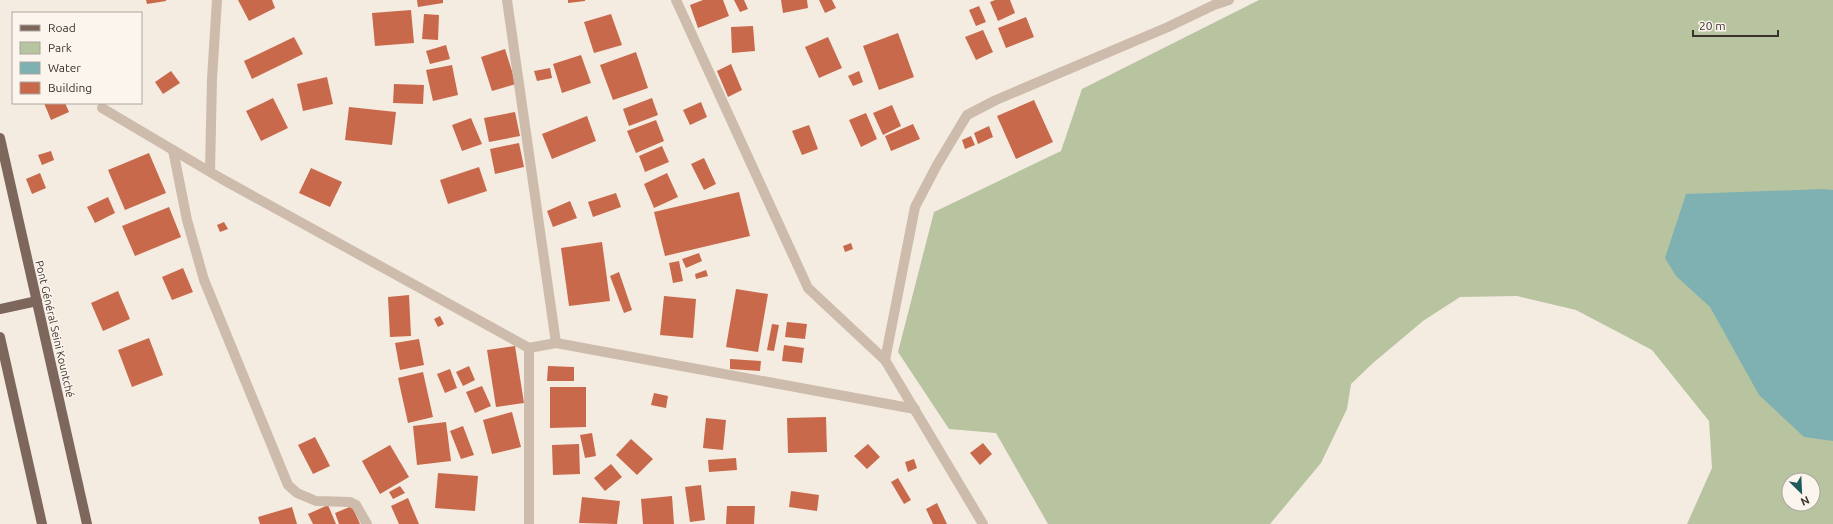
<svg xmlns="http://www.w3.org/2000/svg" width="1833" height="524" font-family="Ubuntu,sans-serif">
<rect width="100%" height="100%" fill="#f4ebe1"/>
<path fill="#b8c4a0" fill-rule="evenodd" d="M1259 0H1833V524H1687L1712 468 1709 421 1652 350 1576 310 1517 296 1460 297 1423 321 1373 363 1351 384 1347 409 1321 463 1270 524H1048L996 433 949 429 898 352 934 212 1061 151 1082 89ZM1789 480H1813V504H1789Z"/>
<path fill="#7fb0b2" d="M1823 189 1833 190V441L1804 437 1759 395 1710 307 1676 276 1665 258 1686 194Z"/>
<g fill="#c8694b">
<path d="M146 0H166V1L147 4Z"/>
<path d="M238 0H272L275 8 249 21Z"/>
<path d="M417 0H443V3L418 7Z"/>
<path d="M568 0H585V1L568 3Z"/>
<path d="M703 0H723L729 16 698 28 690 5Z"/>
<path d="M734 0H744L748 9 740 12Z"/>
<path d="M781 0H807L808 8 783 13Z"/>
<path d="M819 0H832L836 8 825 13Z"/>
<path d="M995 0H1010L1015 13 998 21 990 2Z"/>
<path d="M979 6 986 22 976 26 969 10Z"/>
<path d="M411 10 414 43 375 46 372 13Z"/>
<path d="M424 14 439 15 438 40 422 39Z"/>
<path d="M611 14 622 45 594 53 584 22Z"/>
<path d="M1026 17 1034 37 1006 48 998 28Z"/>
<path d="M753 26 755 51 732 53 731 27Z"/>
<path d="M983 30 993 52 976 60 965 37Z"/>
<path d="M898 33 914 77 879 90 863 46Z"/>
<path d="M294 37 303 54 252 79 244 61Z"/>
<path d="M828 37 842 68 819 78 805 47Z"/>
<path d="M446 45 450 59 430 64 426 51Z"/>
<path d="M505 49 516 84 492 91 481 57Z"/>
<path d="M636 52 648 88 613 100 600 65Z"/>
<path d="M581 55 591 83 562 93 553 64Z"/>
<path d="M731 64 742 90 728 97 717 71Z"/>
<path d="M452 65 458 95 433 101 426 70Z"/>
<path d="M550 68 552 78 537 81 534 71Z"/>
<path d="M171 71 180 83 163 94 155 82Z"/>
<path d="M859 71 863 82 853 86 848 76Z"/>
<path d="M327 77 333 104 303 111 297 84Z"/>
<path d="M394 84 424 85 423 104 393 103Z"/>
<path d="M273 98 288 128 261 141 246 111Z"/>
<path d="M652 98 658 115 629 126 623 109Z"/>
<path d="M1034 100 1053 142 1016 159 997 116Z"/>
<path d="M701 102 707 117 690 125 683 110Z"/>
<path d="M44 103H65L69 112 51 120Z"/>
<path d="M892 105 901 126 883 135 873 113Z"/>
<path d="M349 107 396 112 392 145 345 140Z"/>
<path d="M515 112 520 136 489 142 484 118Z"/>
<path d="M866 113 877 139 861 147 849 120Z"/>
<path d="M587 116 596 141 552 159 542 134Z"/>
<path d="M471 118 482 144 462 151 452 125Z"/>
<path d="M656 120 664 141 636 153 627 131Z"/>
<path d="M913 124 920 139 891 151 885 136Z"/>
<path d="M809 125 818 149 802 155 792 131Z"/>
<path d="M989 126 993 137 978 144 974 133Z"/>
<path d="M971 136 975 145 965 149 962 140Z"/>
<path d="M519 143 524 167 495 174 490 149Z"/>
<path d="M662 146 669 162 645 172 639 156Z"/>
<path d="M51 151 54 160 42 165 38 155Z"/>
<path d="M149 153 166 193 125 210 108 170Z"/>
<path d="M704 158 716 184 704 190 691 164Z"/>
<path d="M479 167 487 191 448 204 440 180Z"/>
<path d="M311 168 342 182 330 207 299 193Z"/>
<path d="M40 173 46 188 32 194 26 179Z"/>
<path d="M667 173 678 197 654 208 644 184Z"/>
<path d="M739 192 750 236 665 256 654 212Z"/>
<path d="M616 193 621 207 593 217 588 202Z"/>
<path d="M108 197 115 213 95 223 87 207Z"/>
<path d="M570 201 577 218 553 227 547 211Z"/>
<path d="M169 207 181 237 135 256 122 226Z"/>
<path d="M224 222 228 229 220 232 217 225Z"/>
<path d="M602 242 610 301 569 306 561 248Z"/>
<path d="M851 243 853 249 845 252 843 246Z"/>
<path d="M699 253 702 261 686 268 682 259Z"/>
<path d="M679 261 683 281 673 283 669 263Z"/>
<path d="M183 268 193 292 172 300 162 277Z"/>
<path d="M706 270 708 276 696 279 695 274Z"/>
<path d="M619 272 632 310 624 313 610 276Z"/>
<path d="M736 289 768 294 758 352 726 347Z"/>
<path d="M118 291 130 319 103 331 91 303Z"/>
<path d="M409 295 411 336 390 337 388 297Z"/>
<path d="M664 296 696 299 693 338 660 335Z"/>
<path d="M440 316 444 324 438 327 434 319Z"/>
<path d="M787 322 807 324 805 339 785 337Z"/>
<path d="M772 324 779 325 774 351 767 350Z"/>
<path d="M149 338 163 375 132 387 118 350Z"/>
<path d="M419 339 424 365 400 370 395 343Z"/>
<path d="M784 345 804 348 802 363 782 361Z"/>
<path d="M515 346 524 403 496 407 487 350Z"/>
<path d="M730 359 761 361 760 371 730 369Z"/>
<path d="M469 366 475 380 463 386 456 372Z"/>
<path d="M548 366 574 367V381H547Z"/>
<path d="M450 369 457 388 445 393 437 374Z"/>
<path d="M423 372 433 417 408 423 398 378Z"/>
<path d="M482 386 491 406 475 413 466 392Z"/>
<path d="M550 387H586V427L550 428Z"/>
<path d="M654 393 668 396 666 408 651 405Z"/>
<path d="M512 412 521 447 492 454 483 420Z"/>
<path d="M826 417 827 452 788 453 787 418Z"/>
<path d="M706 418 726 420 723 450 703 448Z"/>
<path d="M446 422 451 461 417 465 413 426Z"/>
<path d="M463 426 474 455 461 459 450 431Z"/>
<path d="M592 433 596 456 585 458 580 435Z"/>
<path d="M315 437 330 466 313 474 298 445Z"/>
<path d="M631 439 653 459 637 475 616 455Z"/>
<path d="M983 443 992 454 980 465 970 453Z"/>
<path d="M579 444 580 474 553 475 552 445Z"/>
<path d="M868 444 880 457 867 469 854 456Z"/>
<path d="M390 445 409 477 380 494 362 461Z"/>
<path d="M736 458 737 470 709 472 708 460Z"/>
<path d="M914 459 917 468 908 472 905 462Z"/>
<path d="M611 464 622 477 605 491 594 478Z"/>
<path d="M438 473 478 476 475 511 435 508Z"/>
<path d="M898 478 911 500 904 504 891 482Z"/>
<path d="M701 485 705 520 690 522 685 487Z"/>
<path d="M400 486 405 493 393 499 389 492Z"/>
<path d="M791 491 819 495 817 511 789 507Z"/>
<path d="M672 496 674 524H643L641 499Z"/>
<path d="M582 497 620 501 617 524 579 523Z"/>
<path d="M408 498 419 524H399L391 506Z"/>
<path d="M937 503 947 524H933L926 509Z"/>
<path d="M328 505 336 524H313L308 514Z"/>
<path d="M352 506 360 524H339L335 513Z"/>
<path d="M727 506H755L754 524H726Z"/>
<path d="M292 507 297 524H260L258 517Z"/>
</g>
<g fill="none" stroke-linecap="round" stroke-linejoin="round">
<g stroke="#cdbbac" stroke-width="10">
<path d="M507 0 556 343"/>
<path d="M676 0 808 288 885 360 983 524"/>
<path d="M102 108 222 179 529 348 556 343 915 409"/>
<path d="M173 150 187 220 204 280 288 485 297 493 316 501 350 502 356 505 367 524"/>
<path d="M210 171 212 79 217 0"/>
<path d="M885 360 915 207 937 165 967 115 996 100 1168 27 1214 5 1229 0"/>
<path d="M529 524V348"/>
</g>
<g stroke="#7d675c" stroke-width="10">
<path d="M0 138 87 524"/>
<path d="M0 309 37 301"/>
<path d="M0 337 42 524"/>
</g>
</g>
<g text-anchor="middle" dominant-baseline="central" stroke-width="3" stroke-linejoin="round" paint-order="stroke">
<g font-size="11" fill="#3b302b" stroke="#fbf5ee">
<text transform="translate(55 329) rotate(77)">Pont Général Seini Kountché</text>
</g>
</g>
<rect x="12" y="12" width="130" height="92" fill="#fbf5ee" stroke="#aea6a0"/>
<rect x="20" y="25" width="20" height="6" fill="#7d675c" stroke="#aea6a0"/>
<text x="48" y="32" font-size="12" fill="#3b302b">Road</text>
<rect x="20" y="42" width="20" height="12" fill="#b8c4a0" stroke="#aea6a0"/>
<text x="48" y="52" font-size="12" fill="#3b302b">Park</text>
<rect x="20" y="62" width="20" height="12" fill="#7fb0b2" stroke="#aea6a0"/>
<text x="48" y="72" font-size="12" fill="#3b302b">Water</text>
<rect x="20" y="82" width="20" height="12" fill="#c8694b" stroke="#aea6a0"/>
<text x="48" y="92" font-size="12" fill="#3b302b">Building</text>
<g transform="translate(1801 492) rotate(156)"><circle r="19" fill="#fbf5ee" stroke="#aea6a0"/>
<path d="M0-3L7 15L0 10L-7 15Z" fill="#1f5a5e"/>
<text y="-6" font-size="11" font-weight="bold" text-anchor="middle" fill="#3b302b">N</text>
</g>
<path d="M1693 30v6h85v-6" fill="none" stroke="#3b302b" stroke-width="2"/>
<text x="1699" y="30" font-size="12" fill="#3b302b" stroke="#fbf5ee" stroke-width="3" paint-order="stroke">20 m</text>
</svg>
